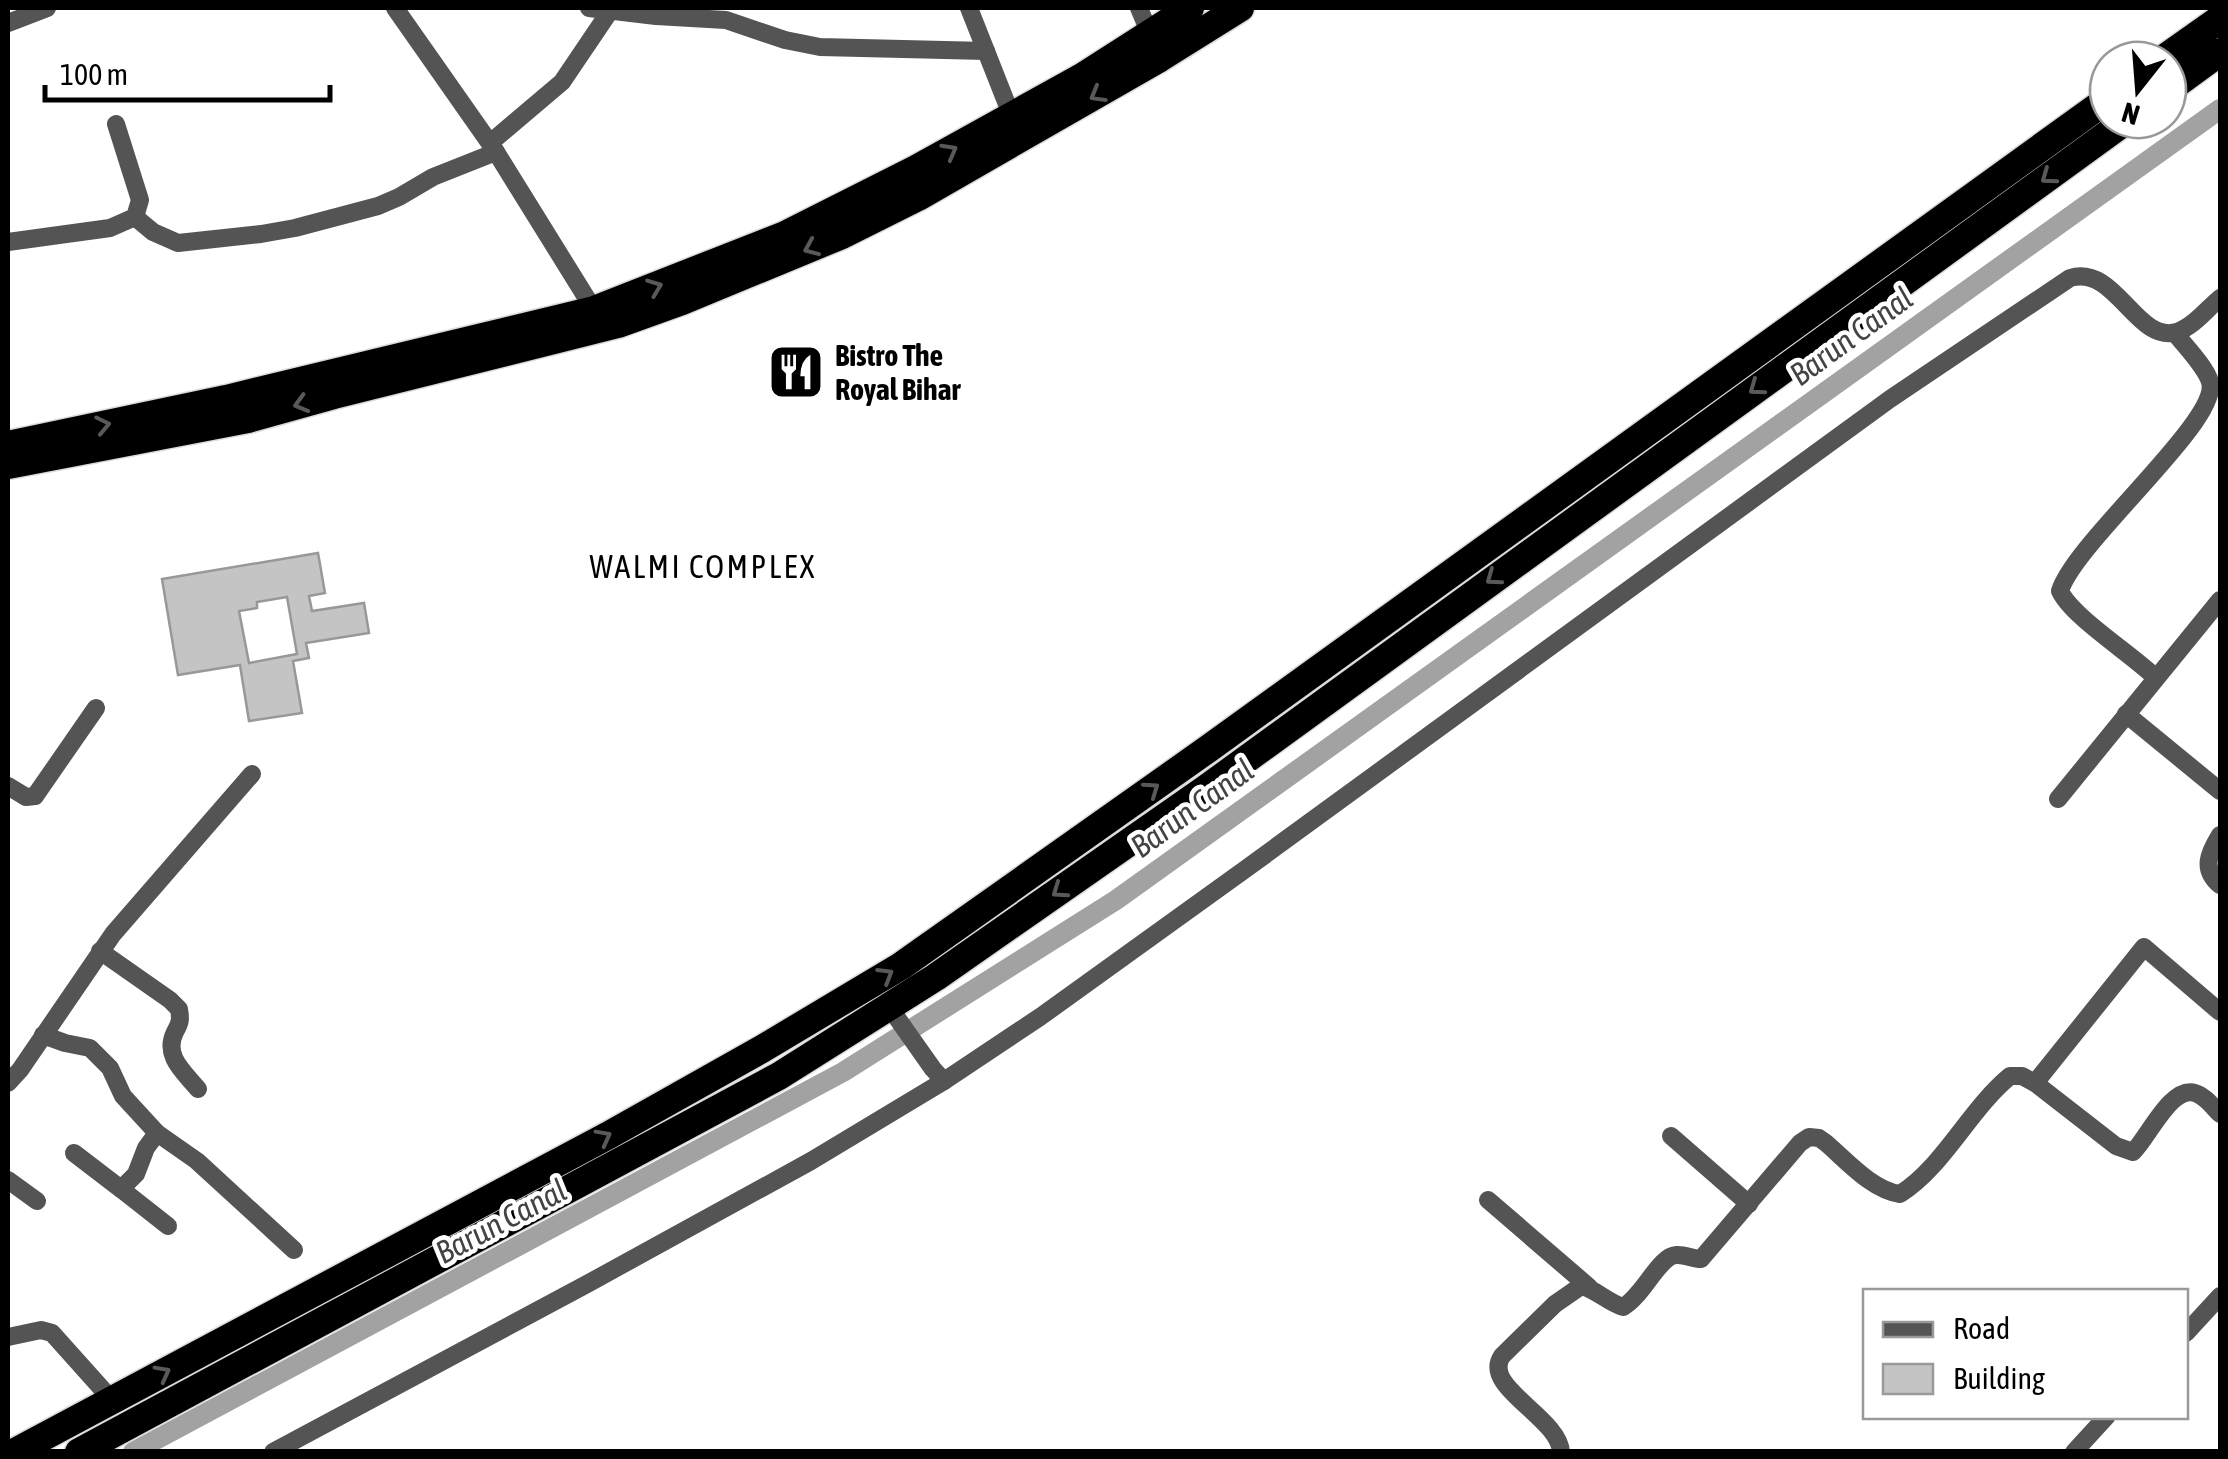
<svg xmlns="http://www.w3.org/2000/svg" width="2228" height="1459" font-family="'Asap Condensed',sans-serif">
<rect width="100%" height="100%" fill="#fff"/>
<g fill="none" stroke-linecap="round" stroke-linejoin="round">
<path stroke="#a2a2a2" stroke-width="20" d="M133 1452 843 1072 1116 900 2220 109"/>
</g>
<path fill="#c4c4c4" stroke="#989898" stroke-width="2.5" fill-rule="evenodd" d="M318 553 325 593 309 596 312 611 364 603 369 633 306 643 309 658 293 661 302 713 249 721 240 665 178 675 162 579ZM287 597 297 654 249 663 239 611 257 608V602Z"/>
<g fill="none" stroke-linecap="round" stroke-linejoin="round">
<g stroke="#dbdbdb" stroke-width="31">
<g id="trunk">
<path d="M2162 60 2220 19"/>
<path d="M2168 90 2220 52"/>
<path d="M8 445 226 399 594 310 785 235 916 169 1082 77 1190 8"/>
<path d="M8 465 248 419 334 395 618 324 682 301 842 235 918 197 1160 58 1240 8"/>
<path d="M15 1452 609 1135 762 1049 901 966 1208 749 2108 99"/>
<path d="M79 1452 779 1076 936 977 1204 790 2127 120"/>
</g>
</g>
<g stroke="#545454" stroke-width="18">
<path d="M395 8 496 152 594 310"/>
<path d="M589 8 656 16 726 20 785 40 820 47 986 51"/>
<path d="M969 8 1012 117"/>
<path d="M1139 8 1152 39"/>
<path d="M8 23 47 8"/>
<path d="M490 143 562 82 612 8"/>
<path d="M135 217 153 232 178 243 261 234 295 228 378 206 399 197 433 177 496 152"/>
<path d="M8 242 110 228 135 217 140 200 116 124"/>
<path d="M2156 678C2133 655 2072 617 2060 591 2075 542 2221 420 2210 382 2206 367 2184 345 2175 333"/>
<path d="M2126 714 2220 791"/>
<path d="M8 786 26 797 35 796 96 708"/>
<path d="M2058 799 2220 600"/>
<path d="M2220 835C2209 853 2201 869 2220 885"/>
<path d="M100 951 170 1000 179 1009C181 1020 180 1023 175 1032 163 1056 184 1072 198 1089"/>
<path d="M890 1008 933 1069 944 1081"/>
<path d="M43 1035 65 1043 90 1048 110 1068 123 1096 157 1133 197 1161 294 1250"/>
<path d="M8 1083 20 1070 113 934 252 774"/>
<path d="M2035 1083 2144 947 2220 1012"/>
<path d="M157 1133 146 1148 136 1174 121 1189 168 1226"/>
<path d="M1671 1136 1749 1204"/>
<path d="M74 1153 121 1189"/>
<path d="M8 1180 37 1201"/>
<path d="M1488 1200 1589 1287"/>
<path d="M2186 1333 2220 1296"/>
<path d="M8 1337 41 1330 52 1333 112 1400"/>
<path d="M273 1452 587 1284 811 1161 944 1081 1040 1017 1247 868 1890 399 2070 278C2116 264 2136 344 2177 332 2194 326 2207 309 2220 298"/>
<path d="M1561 1452C1559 1417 1481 1387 1502 1356L1555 1304 1581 1286C1594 1288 1607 1302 1623 1307 1643 1296 1659 1256 1676 1255 1684 1254 1693 1259 1701 1259L1800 1143 1809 1137 1819 1138 1826 1143C1847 1161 1872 1190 1900 1194 1944 1166 1969 1110 2010 1076H2022L2035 1083 2116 1146 2133 1152C2148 1138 2171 1085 2195 1093 2205 1096 2213 1107 2220 1114"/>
<path d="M2074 1452 2107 1416"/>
</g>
<use href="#trunk" stroke="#000" stroke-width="28"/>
</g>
<defs><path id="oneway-chevron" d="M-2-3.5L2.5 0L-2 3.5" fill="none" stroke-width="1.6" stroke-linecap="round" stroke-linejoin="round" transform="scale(2.5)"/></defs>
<g stroke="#595959">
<use href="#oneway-chevron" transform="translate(1097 95) rotate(150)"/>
<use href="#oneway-chevron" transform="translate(950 151) rotate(-29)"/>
<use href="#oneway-chevron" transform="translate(2048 177) rotate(144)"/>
<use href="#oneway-chevron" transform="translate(811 248) rotate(157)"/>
<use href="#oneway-chevron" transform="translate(655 287) rotate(-21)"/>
<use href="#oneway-chevron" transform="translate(1756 388) rotate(144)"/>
<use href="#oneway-chevron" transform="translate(301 404) rotate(164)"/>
<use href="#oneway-chevron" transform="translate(103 425) rotate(-12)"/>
<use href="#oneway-chevron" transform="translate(1493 578) rotate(144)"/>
<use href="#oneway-chevron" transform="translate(1152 789) rotate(-35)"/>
<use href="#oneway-chevron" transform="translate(1059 891) rotate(145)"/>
<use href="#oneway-chevron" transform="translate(886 975) rotate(-31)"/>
<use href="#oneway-chevron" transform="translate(604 1137) rotate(-28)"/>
<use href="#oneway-chevron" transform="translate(163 1373) rotate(-28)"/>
</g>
<defs>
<g id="restaurant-square" transform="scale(2.875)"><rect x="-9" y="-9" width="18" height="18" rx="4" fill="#000" stroke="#fff"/><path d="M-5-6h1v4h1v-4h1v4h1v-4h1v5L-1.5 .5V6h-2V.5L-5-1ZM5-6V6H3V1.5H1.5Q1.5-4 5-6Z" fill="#fff"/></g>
</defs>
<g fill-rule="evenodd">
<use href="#restaurant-square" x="796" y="372"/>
</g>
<g text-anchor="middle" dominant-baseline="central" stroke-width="9" stroke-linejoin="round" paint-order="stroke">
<g font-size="30" font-weight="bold" fill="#000" stroke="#fff" text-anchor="start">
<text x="835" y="355">Bistro The<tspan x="835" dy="34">Royal Bihar</tspan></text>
</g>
<g font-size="32" font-style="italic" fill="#434343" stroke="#fff">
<text transform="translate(1851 336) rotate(-36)">Barun Canal</text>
<text transform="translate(1192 808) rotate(-36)">Barun Canal</text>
<text transform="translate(501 1221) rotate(-28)">Barun Canal</text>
</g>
<g font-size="32" letter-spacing="2.5" fill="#000" stroke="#fff">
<text x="703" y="566">WALMI COMPLEX</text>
</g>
</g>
<rect width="2228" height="1459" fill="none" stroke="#000000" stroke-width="20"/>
<rect x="1863" y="1289" width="325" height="130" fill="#ffffff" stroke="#999999" stroke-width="2.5"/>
<rect x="1883" y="1322" width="50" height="15" fill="#545454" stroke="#999999" stroke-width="2.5"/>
<text x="1953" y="1339" font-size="30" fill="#000000">Road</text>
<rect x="1883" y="1364" width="50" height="30" fill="#c4c4c4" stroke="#999999" stroke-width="2.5"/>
<text x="1953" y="1389" font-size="30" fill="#000000">Building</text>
<g transform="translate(2138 90) rotate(197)"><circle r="48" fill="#ffffff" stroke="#999999" stroke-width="2.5"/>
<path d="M0-8L18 38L0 25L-18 38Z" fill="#000000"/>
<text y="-15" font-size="28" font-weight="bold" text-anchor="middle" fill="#000000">N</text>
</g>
<path d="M45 85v15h285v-15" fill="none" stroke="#000000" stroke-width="5"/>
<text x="60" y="85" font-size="30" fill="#000000" stroke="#ffffff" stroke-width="8" paint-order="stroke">100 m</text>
</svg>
